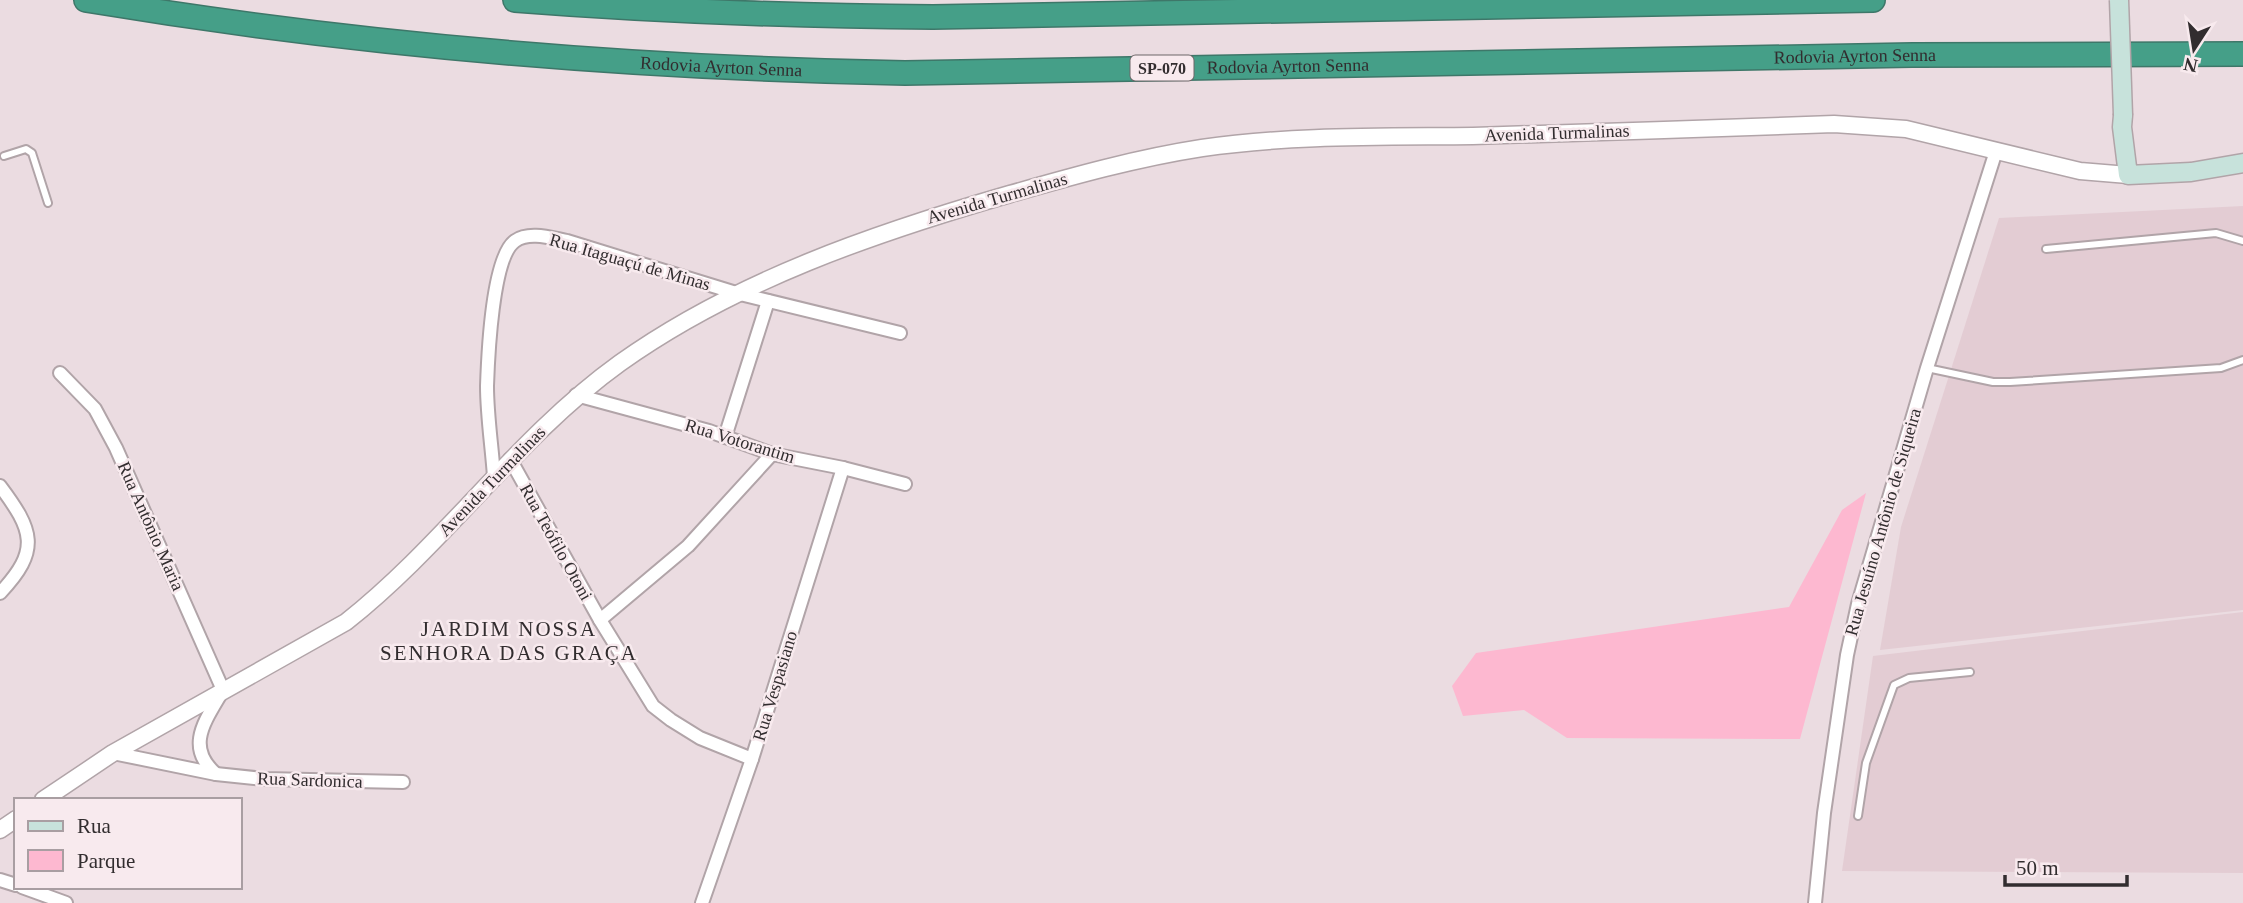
<svg xmlns="http://www.w3.org/2000/svg" width="2243" height="903" font-family="Georgia,serif">
<rect width="100%" height="100%" fill="#ebdce1"/>
<g fill="#e3ccd3">
<path d="M2243 206V610L1880 650 1901 527 1999 218Z"/>
<path d="M2243 612V873L1842 871 1873 656Z"/>
</g>
<path fill="#fdb8d0" d="M1866 493 1800 739 1567 738 1524 710 1463 716 1452 686 1476 653 1789 607 1842 510Z"/>
<g fill="none" stroke-linecap="round" stroke-linejoin="round">
<g stroke="#b1a4a8" stroke-width="10">
<g id="service">
<path d="M4 156 26 149 32 153 48 203"/>
<path d="M2046 249 2216 233 2243 241"/>
<path d="M1927 368 1993 382H2010L2221 368 2243 360"/>
<path d="M1858 816 1866 763 1894 685 1909 678 1970 672"/>
</g>
</g>
<g stroke="#b1a4a8" stroke-width="16">
<g id="minor">
<path d="M60 373 95 409 116 448 223 690C206 720 184 746 216 774"/>
<path d="M576 395 709 431 772 454 843 468 905 484"/>
<path d="M725 437 768 301"/>
<path d="M510 459 600 620 653 706 671 720 700 738 752 759"/>
<path d="M494 477C492 447 487 416 487 386 488 357 492 257 515 241 529 231 551 238 567 241L736 293 900 333"/>
<path d="M0 486C33 530 41 550 0 593"/>
<path d="M600 620 688 546 772 454"/>
<path d="M113 753 216 774 264 779 403 782"/>
<path d="M0 880 16 885"/>
<path d="M22 887 66 903"/>
<path d="M702 903 752 759 843 468"/>
<path d="M1815 903 1824 813 1847 655 1858 604 1927 368 1996 151"/>
</g>
</g>
<g stroke="#b1a4a8" stroke-width="19">
<g id="tertiary">
<path d="M43 800 113 753 346 622C445 544 517 437 620 363 735 281 875 233 1010 194 1073 176 1137 158 1202 148 1292 135 1382 137 1473 136 1593 133 1714 128 1834 124L1906 129 2080 171 2128 175"/>
<path d="M0 830 16 819"/>
</g>
</g>
<g stroke="#b1a4a8" stroke-width="21">
<path id="secondary" d="M2123 115 2122 127 2128 175 2191 172 2243 163"/>
</g>
<g stroke="#3e7769" stroke-width="26">
<g id="motorway">
<path id="s1" d="M86 0C357 45 630 68 905 73L1912 55 2243 54"/>
<path d="M515 0C655 11 793 16 933 17L1873 0"/>
</g>
</g>
<use href="#service" stroke="#fff" stroke-width="6"/>
<use href="#minor" stroke="#fff" stroke-width="12"/>
<use href="#tertiary" stroke="#fff" stroke-width="16"/>
<use href="#secondary" stroke="#c7e2db" stroke-width="18"/>
<use href="#motorway" stroke="#459f88" stroke-width="23"/>
<g stroke="#b1a4a8" stroke-width="21" stroke-linecap="butt">
<path id="secondary-bridge" d="M2119 0 2123 115"/>
</g>
<use href="#secondary-bridge" stroke="#c7e2db" stroke-width="18"/>
</g>
<g text-anchor="middle" dominant-baseline="central" stroke-width="5" stroke-linejoin="round" paint-order="stroke">
<rect fill="#f8eaee" stroke="#6d6668" stroke-width="2" x="1130.5" y="55.5" width="63" height="25" rx="5"/>
<g font-size="16" font-weight="bold" fill="#322d2f">
<text x="1162" y="68">SP-070</text>
</g>
<g font-size="18" fill="#322d2f" stroke="#f8eaee">
<text stroke="none"><textPath href="#s1" startOffset="1773">Rodovia Ayrton Senna</textPath></text>
<text stroke="none"><textPath href="#s1" startOffset="1206">Rodovia Ayrton Senna</textPath></text>
<text stroke="none"><textPath href="#s1" startOffset="639">Rodovia Ayrton Senna</textPath></text>
<text transform="translate(1557 133) rotate(-2)">Avenida Turmalinas</text>
<text transform="translate(997 198) rotate(-16)">Avenida Turmalinas</text>
<text transform="translate(630 262) rotate(16)">Rua Itaguaçú de Minas</text>
<text transform="translate(740 441) rotate(17)">Rua Votorantim</text>
<text transform="translate(492 481) rotate(-46)">Avenida Turmalinas</text>
<text transform="translate(1883 522) rotate(-74)">Rua Jesuíno Antônio de Siqueira</text>
<text transform="translate(151 526) rotate(66)">Rua Antônio Maria</text>
<text transform="translate(556 542) rotate(61)">Rua Teófilo Otoni</text>
<text transform="translate(775 686) rotate(-73)">Rua Vespasiano</text>
<text transform="translate(310 780) rotate(2)">Rua Sardonica</text>
</g>
<g font-size="21" letter-spacing="2" fill="#322d2f" stroke="#f8eaee">
<text x="509" y="629">JARDIM NOSSA<tspan x="509" dy="24">SENHORA DAS GRAÇA</tspan></text>
</g>
</g>
<rect x="14" y="798" width="228" height="91" fill="#f8eaee" stroke="#a99ea2" stroke-width="2"/>
<rect x="28" y="821" width="35" height="10" fill="#c7e2db" stroke="#a99ea2" stroke-width="2"/>
<text x="77" y="833" font-size="21" fill="#322d2f">Rua</text>
<rect x="28" y="850" width="35" height="21" fill="#fdb8d0" stroke="#a99ea2" stroke-width="2"/>
<text x="77" y="868" font-size="21" fill="#322d2f">Parque</text>
<g transform="translate(2194 49) rotate(192)" stroke="#f8eaee" stroke-width="5" paint-order="stroke">
<path d="M0-5L12 26L0 18L-12 26Z" fill="#322d2f"/>
<text y="-10" font-size="19" font-weight="bold" text-anchor="middle" fill="#322d2f">N</text>
</g>
<path d="M2005 875v10h122v-10" fill="none" stroke="#322d2f" stroke-width="3.5"/>
<text x="2016" y="875" font-size="21" fill="#322d2f" stroke="#f8eaee" stroke-width="5" paint-order="stroke">50 m</text>
</svg>
